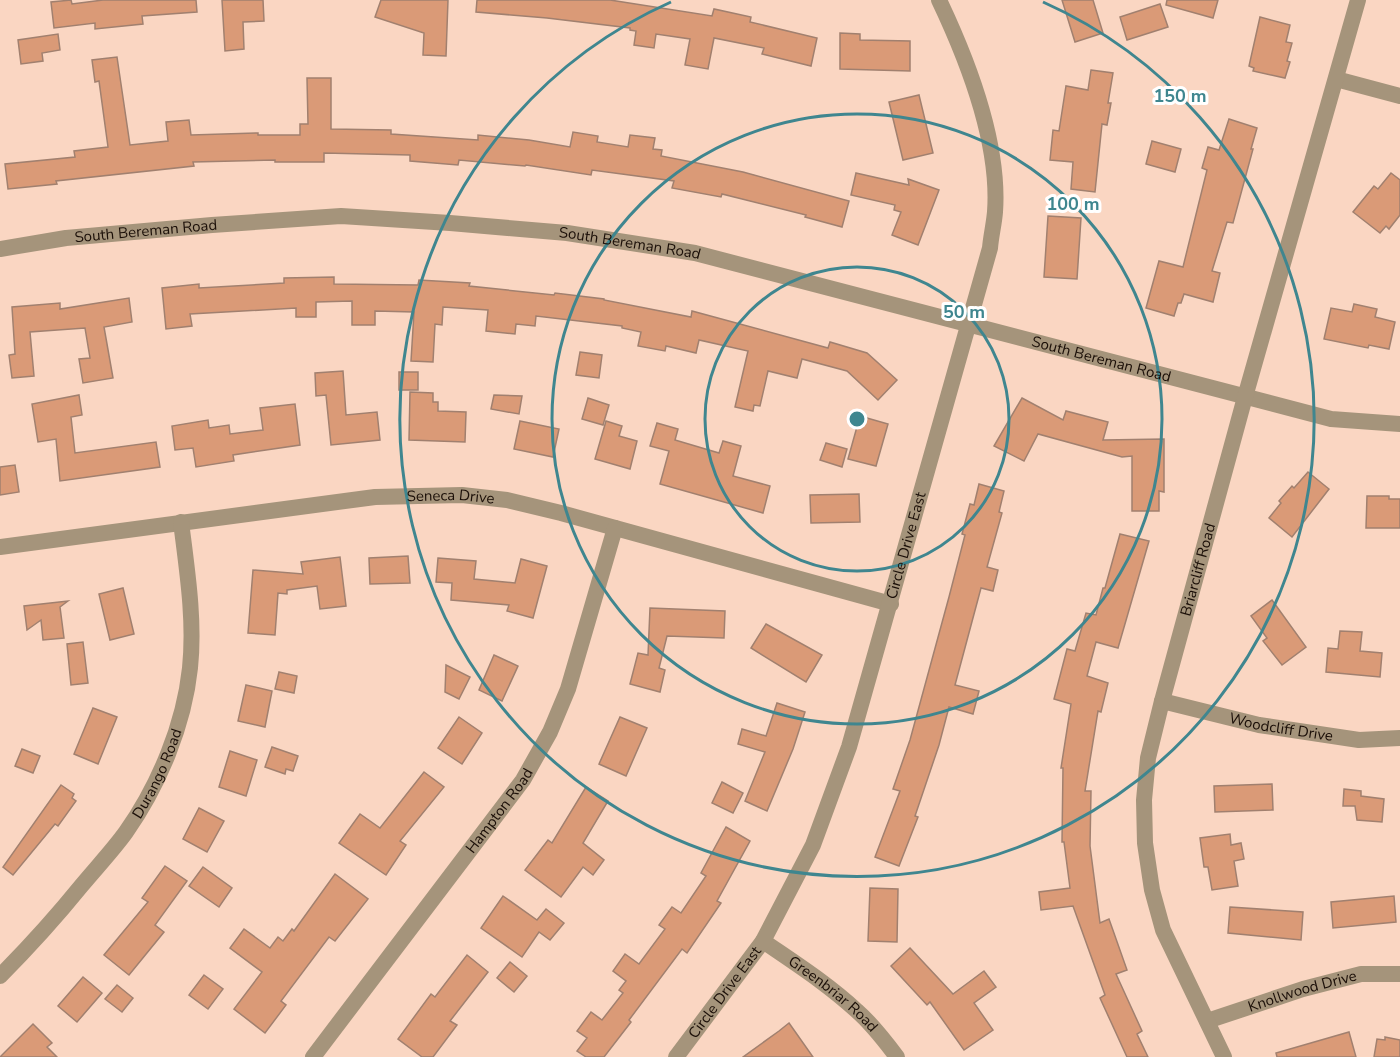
<svg xmlns="http://www.w3.org/2000/svg" width="1400" height="1057" font-family="'Nunito Sans',sans-serif">
<rect width="100%" height="100%" fill="#fad6c2"/>
<g fill="#da9a77" stroke="#a1806f" stroke-width="1.5">
<path d="M71 0 72 4 103 0H196L197 12 142 16 143 24 95 29V23L54 28 51 2Z"/>
<path d="M222 0H263L264 21 243 22 244 49 225 51Z"/>
<path d="M381 0H448L446 56 423 55 424 33 375 17Z"/>
<path d="M477 0H610L712 16 714 9 751 17 750 22 817 38 811 66 762 54 764 48 714 38 708 69 685 65 690 39 656 34 654 48 634 45 636 31 630 30V28L547 18 476 12Z"/>
<path d="M1062 0H1093L1103 33 1075 42Z"/>
<path d="M1167 0H1218L1213 18 1166 5Z"/>
<path d="M1160 4 1168 27 1127 40 1120 17Z"/>
<path d="M1260 17 1290 25 1286 42 1292 43 1287 61 1290 62 1285 78 1253 71 1254 68 1249 66Z"/>
<path d="M840 33 860 34V40L910 41V71L840 69Z"/>
<path d="M58 34 60 50 42 53 43 61 21 64 18 40Z"/>
<path d="M117 57 130 145 168 141 166 122 189 120 191 135 258 133V135H300V124H308L307 78H331V129L391 130V134L478 140V135L529 140 570 147 573 132 598 136 597 142 628 147 630 135 655 138 653 149 662 150 661 156 743 172 849 201 842 227 805 217 806 215 722 194 721 197 672 188 674 181 592 170 591 175 526 165 525 166 459 160 458 165 410 161V155L324 153V162H275V160L193 162 194 166 56 181 57 184 8 189 5 164 75 157 74 151 108 147 99 81 95 82 92 60Z"/>
<path d="M1091 70 1113 73 1108 103H1111L1107 125 1102 124 1095 192 1071 189 1073 162 1050 160 1053 130 1059 131 1066 86 1088 90Z"/>
<path d="M919 95 933 153 903 160 889 102Z"/>
<path d="M1229 119 1257 128 1251 149H1253L1233 223 1227 222 1212 271 1220 273 1213 302 1184 294 1181 303H1178L1174 316 1146 308 1159 261 1183 267 1207 170 1202 168 1208 147 1219 150Z"/>
<path d="M1152 141 1181 149 1175 172 1146 164Z"/>
<path d="M856 173 909 185 908 179 939 190 918 245 892 235 901 212 894 210 895 205 851 195Z"/>
<path d="M1391 173 1400 180V215L1389 229 1386 226 1380 233 1353 212 1374 186 1378 189Z"/>
<path d="M1048 216 1081 218 1077 279 1044 277Z"/>
<path d="M334 277V284L418 285 419 280 470 283 469 286 554 295 555 293 604 299V300L691 317 692 311 828 348 830 342 867 353 897 380 878 400 847 371 802 359 797 378 768 371 760 406 754 405 753 411 735 407 748 351 699 340 696 353 666 346 665 351 638 346 641 332 622 328V326L536 316 535 326 516 324 515 334 486 331 488 310 443 307 442 325 435 324 433 362 411 361 414 312 375 311V325H352V301L316 302V317H296V308L190 314 192 326 166 329 162 288 199 284V288L284 283V278Z"/>
<path d="M129 298 132 322 104 327 113 378 83 383 79 359 90 358 85 328 30 332 34 376 12 378 9 355 15 354 12 307 60 303V309Z"/>
<path d="M1354 304 1377 309 1375 317 1395 322 1389 349 1369 345 1368 348 1324 339 1331 308 1352 312Z"/>
<path d="M580 352 602 355 599 378 576 375Z"/>
<path d="M343 371 346 415 377 412 380 440 331 445 326 395 316 396 315 373Z"/>
<rect x="399" y="372" width="19" height="18"/>
<path d="M410 392 433 393V402H438V411L466 412 465 442 409 440Z"/>
<path d="M79 395 82 415 71 417 75 453 156 442 160 467 60 481 56 439 38 442 32 404Z"/>
<path d="M494 395 522 396 519 414 491 409Z"/>
<path d="M588 398 609 405 603 425 582 419Z"/>
<path d="M1022 398 1063 420 1066 411 1108 422 1103 440 1164 439V492L1159 491V511H1132V456L1122 457 1038 434 1024 461 994 446Z"/>
<path d="M295 404 300 445 233 455 234 461 196 467 193 448 175 450 172 426 208 420 209 428 229 425 230 434 263 430 260 408Z"/>
<path d="M860 416 888 424 876 466 848 459Z"/>
<path d="M520 421 559 429 553 457 514 449Z"/>
<path d="M606 421 622 426 619 436 637 441 630 469 595 459Z"/>
<path d="M657 423 678 429 675 440 719 453 723 441 741 446 733 476 770 486 763 513 660 484 669 451 650 446Z"/>
<path d="M826 443 847 449 842 467 820 460Z"/>
<path d="M15 465 19 492 0 495V467Z"/>
<path d="M1308 472 1329 489 1292 537 1269 518 1281 503 1279 501 1292 486 1294 488Z"/>
<path d="M979 484 1004 491 999 512 1002 513 987 567 998 570 993 591 981 588 955 685 979 691 973 714 949 707 939 745 915 816 918 817 899 866 875 857 900 791 893 789 910 740 949 597 965 535 962 534 970 504 974 505Z"/>
<path d="M859 494 860 522 811 523 810 495Z"/>
<path d="M1367 496H1389V499H1400V528H1366Z"/>
<path d="M1120 534 1149 541 1118 648 1096 642 1087 676 1108 683 1101 712 1098 711 1085 791H1091L1090 846 1100 923 1109 919 1127 970 1116 974 1142 1031 1137 1034 1148 1057H1127L1100 998 1105 995 1073 906 1041 910 1039 892 1070 888 1064 842H1062L1063 768H1061L1071 704 1054 699 1067 649 1075 651 1086 613 1096 615 1103 588H1105Z"/>
<path d="M408 556 410 583 370 584 369 558Z"/>
<path d="M340 557 346 606 320 609 317 586 287 590V594L278 593 275 635 248 633 253 570 303 574 301 562Z"/>
<path d="M438 558 476 561 474 579 515 583 521 559 547 566 533 618 507 611 509 605 451 600 452 583 436 582Z"/>
<path d="M123 588 134 634 110 640 99 594Z"/>
<path d="M1272 600 1306 647 1282 665 1263 641 1267 638 1251 616Z"/>
<path d="M68 601 60 607 64 638 43 640 41 620 27 630 24 606Z"/>
<path d="M650 608 725 611 724 638 667 636 659 668 665 670 660 692 630 684 638 653 648 655Z"/>
<path d="M766 624 822 655 806 682 751 648Z"/>
<path d="M1340 631 1362 632 1360 651 1382 653 1380 677 1326 672 1328 648 1338 649Z"/>
<path d="M83 642 88 683 71 685 67 644Z"/>
<path d="M494 655 518 666 502 701 479 690Z"/>
<path d="M446 665 470 677 459 699 445 692Z"/>
<path d="M279 672 297 676 294 693 275 689Z"/>
<path d="M246 685 272 691 265 727 238 721Z"/>
<path d="M777 703 805 712 793 749 767 811 745 801 765 752 738 744 742 729 766 736Z"/>
<path d="M93 708 117 717 98 764 74 754Z"/>
<path d="M459 717 482 733 462 764 438 748Z"/>
<path d="M620 717 647 728 626 776 599 764Z"/>
<path d="M272 747 298 756 293 771 286 769 285 774 265 767Z"/>
<path d="M22 749 40 756 33 773 15 766Z"/>
<path d="M230 751 257 760 246 796 219 787Z"/>
<path d="M424 772 444 787 400 841 406 845 386 875 339 843 360 814 380 828Z"/>
<path d="M722 782 743 793 733 813 712 803Z"/>
<path d="M1272 784 1273 810 1215 812 1214 786Z"/>
<path d="M61 785 74 794 72 798 76 801 58 826 55 824 13 875 3 867Z"/>
<path d="M586 787 608 801 583 843 604 860 593 875 583 867 561 897 525 870 548 840 552 843Z"/>
<path d="M1344 789 1361 791V796L1384 799 1382 822 1357 820 1355 806H1343Z"/>
<path d="M199 808 224 821 207 852 183 839Z"/>
<path d="M726 827 750 841 717 901 721 903 687 953 682 949 629 1020 631 1022 604 1057H586L577 1051 587 1038 577 1031 591 1012 602 1020 623 993 619 990 626 981 613 971 625 954 639 964 665 929 659 925 672 907 681 913 706 876 701 873Z"/>
<path d="M1230 834 1231 845 1241 843 1244 859 1234 861 1238 886 1212 890 1208 867H1204L1200 838Z"/>
<path d="M165 866 187 881 155 925 164 932 129 975 104 955 148 902 142 898Z"/>
<path d="M203 867 232 888 219 907 189 886Z"/>
<path d="M335 874 368 899 335 941 329 937 281 1001 286 1005 265 1033 234 1009 262 972 230 948 244 929 270 948 278 937 283 941 292 929 294 931Z"/>
<path d="M870 888 898 889 897 942 868 941Z"/>
<path d="M503 896 537 920 546 909 564 923 550 940 539 932 522 957 481 928Z"/>
<path d="M1394 896 1396 922 1333 928 1331 902Z"/>
<path d="M1230 907 1303 912 1301 940 1228 933Z"/>
<path d="M910 948 953 994 984 971 996 987 974 1003 993 1030 964 1050 930 1002 927 1005 891 966Z"/>
<path d="M467 955 488 972 450 1021 457 1025 433 1057H422L398 1039 431 994 435 997Z"/>
<path d="M510 962 527 976 514 992 497 978Z"/>
<path d="M204 975 223 989 208 1009 189 995Z"/>
<path d="M83 977 102 993 77 1022 58 1006Z"/>
<path d="M117 985 133 998 122 1012 105 999Z"/>
<path d="M789 1023 813 1057H743L779 1031Z"/>
<path d="M33 1024 52 1043 47 1047 57 1057H0Z"/>
<path d="M1349 1032 1356 1057H1277L1276 1053Z"/>
<path d="M1385 1037 1400 1040V1057H1374L1377 1039 1385 1040Z"/>
</g>
<g fill="none" stroke-linecap="round" stroke-linejoin="round">
<g stroke="#a5947b" stroke-width="16">
<path d="M1336 79 1400 96"/>
<path id="s1" d="M0 249 66 238 212 225 341 216 450 223 567 233 695 253 1331 419 1400 424"/>
<path id="s2" d="M0 547 375 497 462 495 507 500 561 513 891 604"/>
<path id="s3" d="M1162 701 1259 725 1359 740 1400 738"/>
<path id="s4" d="M763 941C795 963 828 984 857 1011 872 1024 885 1041 897 1057"/>
<path id="s5" d="M0 976C29 947 56 917 82 885 97 867 113 850 126 832 159 785 184 725 190 668 195 620 187 570 181 522"/>
<path id="s6" d="M1207 1021 1303 989 1361 974H1400"/>
<path id="s7" d="M313 1057 523 780 550 732 568 689 615 528"/>
<path id="s8" d="M676 1057 763 941 813 845 849 747 990 248C991 236 994 224 995 212 1000 143 968 61 939 0"/>
<path id="s9" d="M1224 1057 1163 930 1152 890 1145 843 1144 800 1148 758 1162 701 1245 397 1358 0"/>
</g>
</g>
<g fill="none" stroke="#3f868f" stroke-width="3">
<circle cx="857" cy="419" r="152"/>
<circle cx="857" cy="419" r="305"/>
<path d="M1043 2A457 457 0 1 1 671 2"/>
</g>
<g text-anchor="middle" dominant-baseline="central" stroke-width="6" stroke-linejoin="round" paint-order="stroke">
<g font-size="15" fill="#1b0f08" stroke="#fff">
<text stroke="none"><textPath href="#s1" startOffset="147">South Bereman Road</textPath></text>
<text stroke="none"><textPath href="#s1" startOffset="633">South Bereman Road</textPath></text>
<text stroke="none"><textPath href="#s1" startOffset="1119">South Bereman Road</textPath></text>
<text stroke="none"><textPath href="#s2" startOffset="454">Seneca Drive</textPath></text>
<text stroke="none"><textPath href="#s8" startOffset="567">Circle Drive East</textPath></text>
<text stroke="none"><textPath href="#s9" startOffset="510">Briarcliff Road</textPath></text>
<text stroke="none"><textPath href="#s3" startOffset="122">Woodcliff Drive</textPath></text>
<text stroke="none"><textPath href="#s5" startOffset="258">Durango Road</textPath></text>
<text stroke="none"><textPath href="#s7" startOffset="309">Hampton Road</textPath></text>
<text stroke="none"><textPath href="#s8" startOffset="81">Circle Drive East</textPath></text>
<text stroke="none"><textPath href="#s6" startOffset="100">Knollwood Drive</textPath></text>
<text stroke="none"><textPath href="#s4" startOffset="88">Greenbriar Road</textPath></text>
</g>
</g>
<circle cx="857" cy="419" r="9" fill="#3f868f" stroke="#fff" stroke-width="3"/>
<g font-size="18" text-anchor="middle" font-weight="bold" fill="#3f868f" stroke="#fff" stroke-width="6" stroke-linejoin="round" paint-order="stroke">
<text x="1180" y="102">150 m</text>
<text x="1073" y="210">100 m</text>
<text x="964" y="318">50 m</text>
</g>
</svg>
